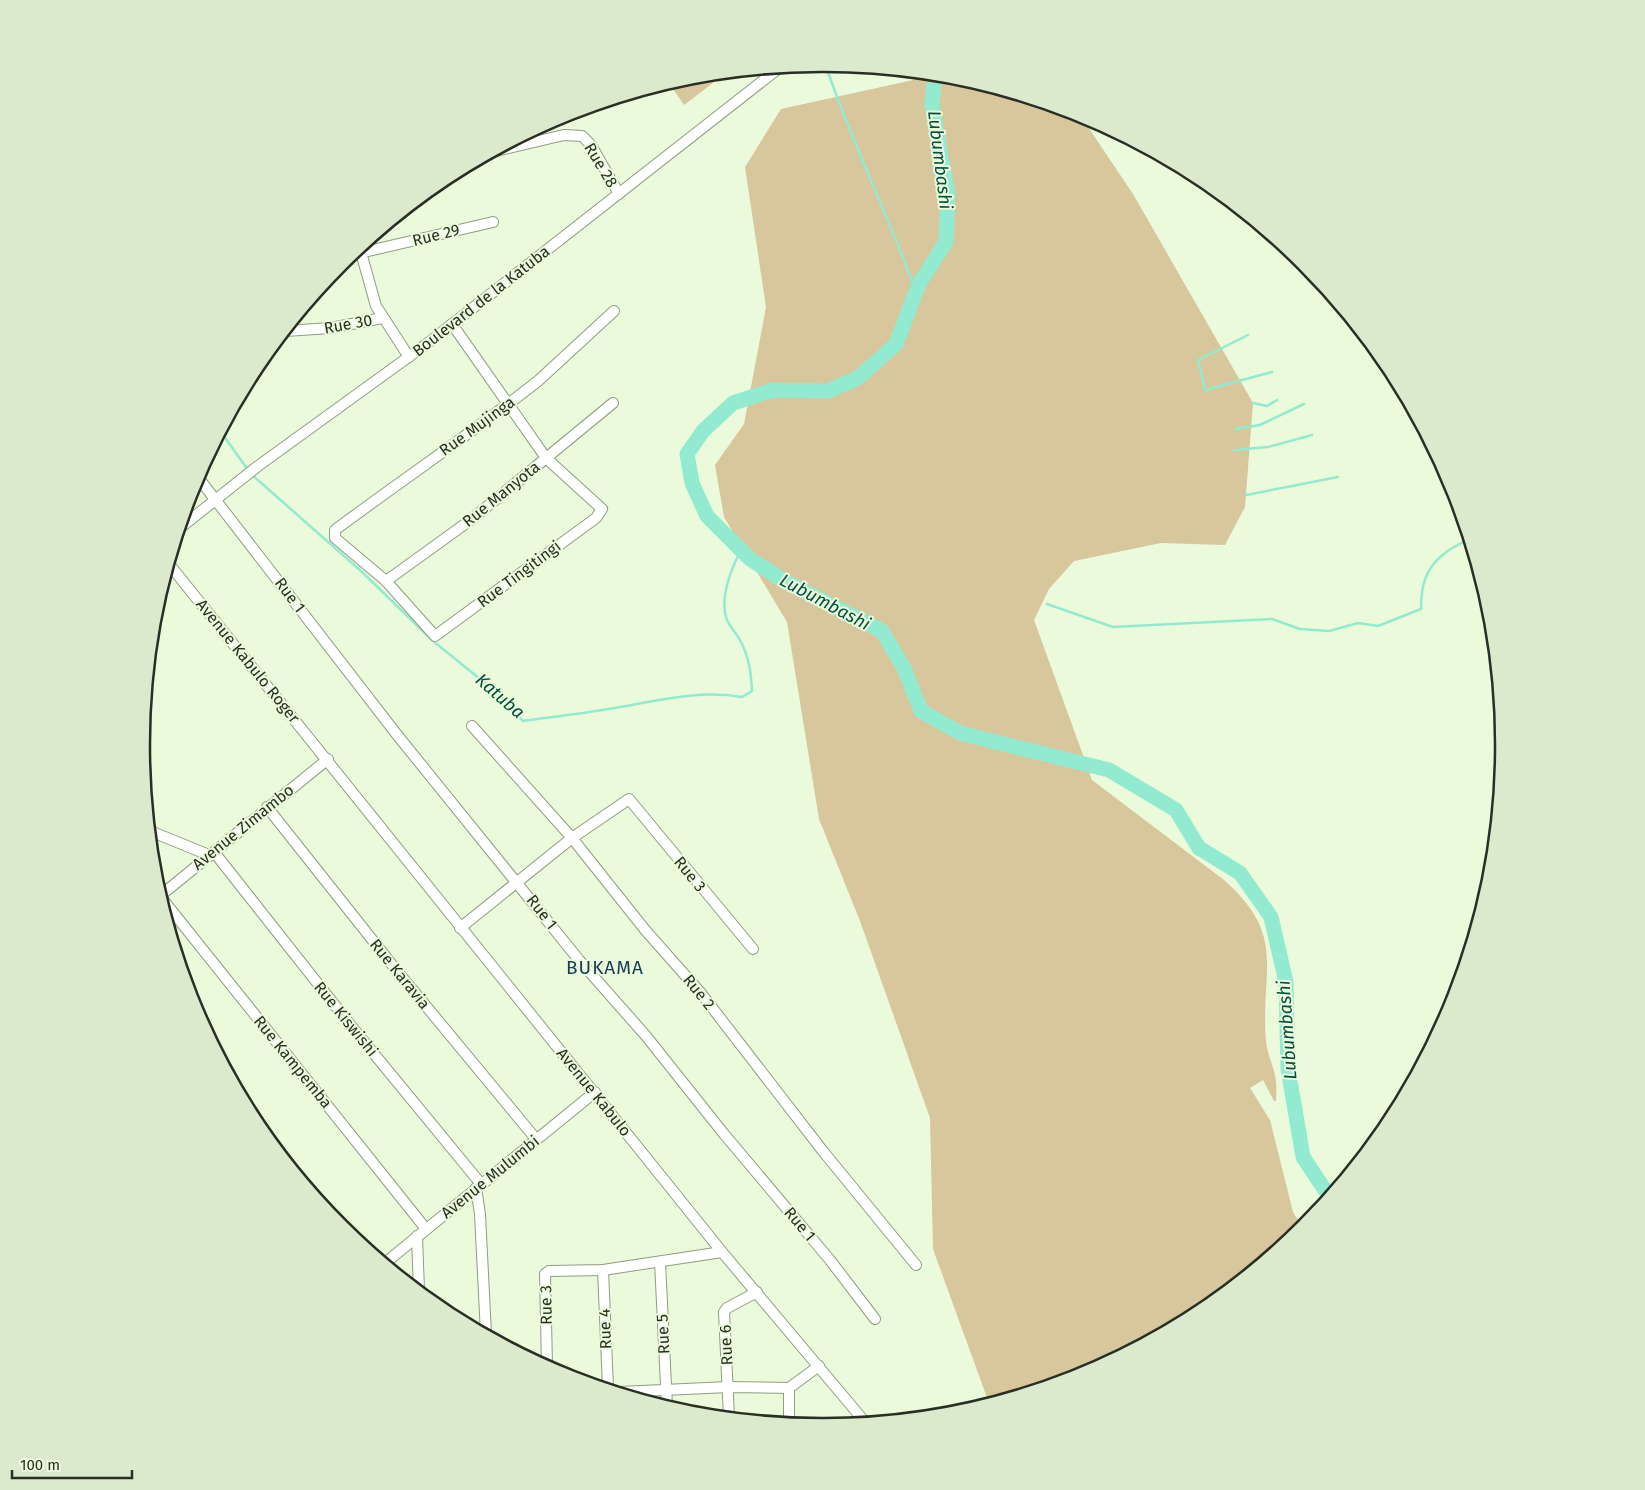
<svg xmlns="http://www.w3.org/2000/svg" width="1645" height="1490" font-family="'Fira Sans',sans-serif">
<rect width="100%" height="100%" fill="#eafadb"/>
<g fill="#d8c69d">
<path d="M726 73 684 105 669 83 690 77Z"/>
<path d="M936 75 956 77 1080 115 1133 194 1253 403 1245 507 1225 545 1161 543 1074 561 1049 589 1034 620 1092 780 1224 880C1288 937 1260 969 1266 1041 1267 1055 1275 1068 1276 1082 1277 1088 1276 1095 1276 1101H1274L1263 1080 1250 1088 1270 1120 1293 1212 1303 1228 1201 1312 1083 1374 989 1403 933 1249 930 1118 860 921 819 819 787 622 724 517 715 465 744 424 766 307 745 167 781 109Z"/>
</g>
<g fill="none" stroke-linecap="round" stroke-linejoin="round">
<g stroke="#92ebd0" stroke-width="2.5">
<path d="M836 65 828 72C854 147 889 217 916 292"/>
<path d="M665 84 668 89"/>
<path d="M1248 335 1198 360 1205 390 1272 372"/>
<path d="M1253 403 1267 406 1277 400"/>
<path d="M1235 429 1260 425 1304 404"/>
<path d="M221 432 248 470"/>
<path d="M1234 450 1268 447 1312 435"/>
<path d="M251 474 361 571 433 641 485 683 523 721C552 717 580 714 608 709 652 702 698 689 742 697L752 691C751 672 749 657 740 640 736 633 730 627 727 620 719 599 731 569 741 550"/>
<path d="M1246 495 1338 477"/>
<path d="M1047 604 1113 627 1272 619 1300 629 1329 631 1358 623 1378 626 1421 609C1421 586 1425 568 1445 553 1452 547 1461 544 1468 539"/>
</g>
<path stroke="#92ebd0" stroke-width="15" d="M935 75 932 105 948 194 946 242 919 284 896 344 858 378 828 391 773 390 733 403 703 431 687 454 692 483 707 516 750 559 784 581 882 631 904 668 921 711 960 733 1109 770 1176 810 1199 848 1240 873 1271 917 1286 982 1288 1069 1303 1157 1329 1196"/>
<g stroke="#8f9d81" stroke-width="12">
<g id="minor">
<path d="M496 151 564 135 582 136 591 145 619 194"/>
<path d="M360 249 376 306 409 357"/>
<path d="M351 255 493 222"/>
<path d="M452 324 546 458 602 509 596 518 435 636 386 581 335 538V530C402 480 472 433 538 381L614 311"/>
<path d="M285 331 331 328 382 318"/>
<path d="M197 476 398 736 579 960 646 1036 724 1134 830 1260 875 1319"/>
<path d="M180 528 258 466 432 340 779 68"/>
<path d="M169 564 722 1252 865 1422"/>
<path d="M386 581 472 519 613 403"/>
<path d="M472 726 572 838 646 931 700 992 822 1150 916 1265"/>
<path d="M267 807 397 971 536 1139"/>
<path d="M150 831 209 855"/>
<path d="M214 852 352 1027 481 1184"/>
<path d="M160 896 426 1229"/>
<path d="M160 896 328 759"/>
<path d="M460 928 572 838 629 799 753 949"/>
<path d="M476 1188 480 1214 486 1334"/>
<path d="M417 1236 419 1291"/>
<path d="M660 1262 667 1406"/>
<path d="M385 1263 595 1092"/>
<path d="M603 1270 608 1388"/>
<path d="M547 1366 545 1274 549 1271 603 1270 722 1252"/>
<path d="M789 1388V1423"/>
<path d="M619 1392 729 1387 789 1388 819 1366"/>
<path d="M729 1417 724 1312 727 1308 757 1292"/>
</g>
</g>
<use href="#minor" stroke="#fff" stroke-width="10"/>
</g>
<g text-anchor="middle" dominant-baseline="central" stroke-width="4" stroke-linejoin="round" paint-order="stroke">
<g font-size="16" fill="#292f24" stroke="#eafadb">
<text transform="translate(601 165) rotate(59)">Rue 28</text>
<text transform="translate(436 235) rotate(-14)">Rue 29</text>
<text transform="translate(481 301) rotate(-38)">Boulevard de la Katuba</text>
<text transform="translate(348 324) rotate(-10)">Rue 30</text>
<text transform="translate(477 426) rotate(-36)">Rue Mujinga</text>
<text transform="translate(501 494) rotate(-39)">Rue Manyota</text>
<text transform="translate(519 574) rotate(-37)">Rue Tingitingi</text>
<text transform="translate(290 595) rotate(53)">Rue 1</text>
<text transform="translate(248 661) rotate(51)">Avenue Kabulo Roger</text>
<text transform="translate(243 827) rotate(-39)">Avenue Zimambo</text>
<text transform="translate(690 874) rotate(51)">Rue 3</text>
<text transform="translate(542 912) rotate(52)">Rue 1</text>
<text transform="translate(400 974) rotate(51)">Rue Karavia</text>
<text transform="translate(699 992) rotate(51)">Rue 2</text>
<text transform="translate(346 1019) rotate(51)">Rue Kiswishi</text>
<text transform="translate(293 1062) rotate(51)">Rue Kampemba</text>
<text transform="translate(594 1092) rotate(51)">Avenue Kabulo</text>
<text transform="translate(490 1177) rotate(-39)">Avenue Mulumbi</text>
<text transform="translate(800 1224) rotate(50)">Rue 1</text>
<text transform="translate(546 1305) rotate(-91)">Rue 3</text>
<text transform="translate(605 1329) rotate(-92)">Rue 4</text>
<text transform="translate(663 1334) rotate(-93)">Rue 5</text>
<text transform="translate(726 1345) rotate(-93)">Rue 6</text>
</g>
<g font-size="18" font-style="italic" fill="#005040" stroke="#eafadb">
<text transform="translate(940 160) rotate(83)">Lubumbashi</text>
<text transform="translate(825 602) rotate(28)">Lubumbashi</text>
<text transform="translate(500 696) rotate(41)">Katuba</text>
<text transform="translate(1287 1030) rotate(-94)">Lubumbashi</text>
</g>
<g font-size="19" letter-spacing="1" fill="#153d54" stroke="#eafadb">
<text x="605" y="967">BUKAMA</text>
</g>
</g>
<path d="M0 0H1645V1490H0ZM822 72H823A672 672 0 0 1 1495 744V746A672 672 0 0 1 823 1418H822A672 672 0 0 1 150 746V744A672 672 0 0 1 822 72Z" fill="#dbeacc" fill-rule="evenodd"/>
<path fill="none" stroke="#292f24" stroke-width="2.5" d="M822 72H823A672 672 0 0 1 1495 744V746A672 672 0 0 1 823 1418H822A672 672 0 0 1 150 746V744A672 672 0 0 1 822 72Z"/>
<path d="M12 1470v8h120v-8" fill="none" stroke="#292f24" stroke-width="2.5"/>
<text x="20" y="1470" font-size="15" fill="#292f24" stroke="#eafadb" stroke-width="4" paint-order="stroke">100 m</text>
</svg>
